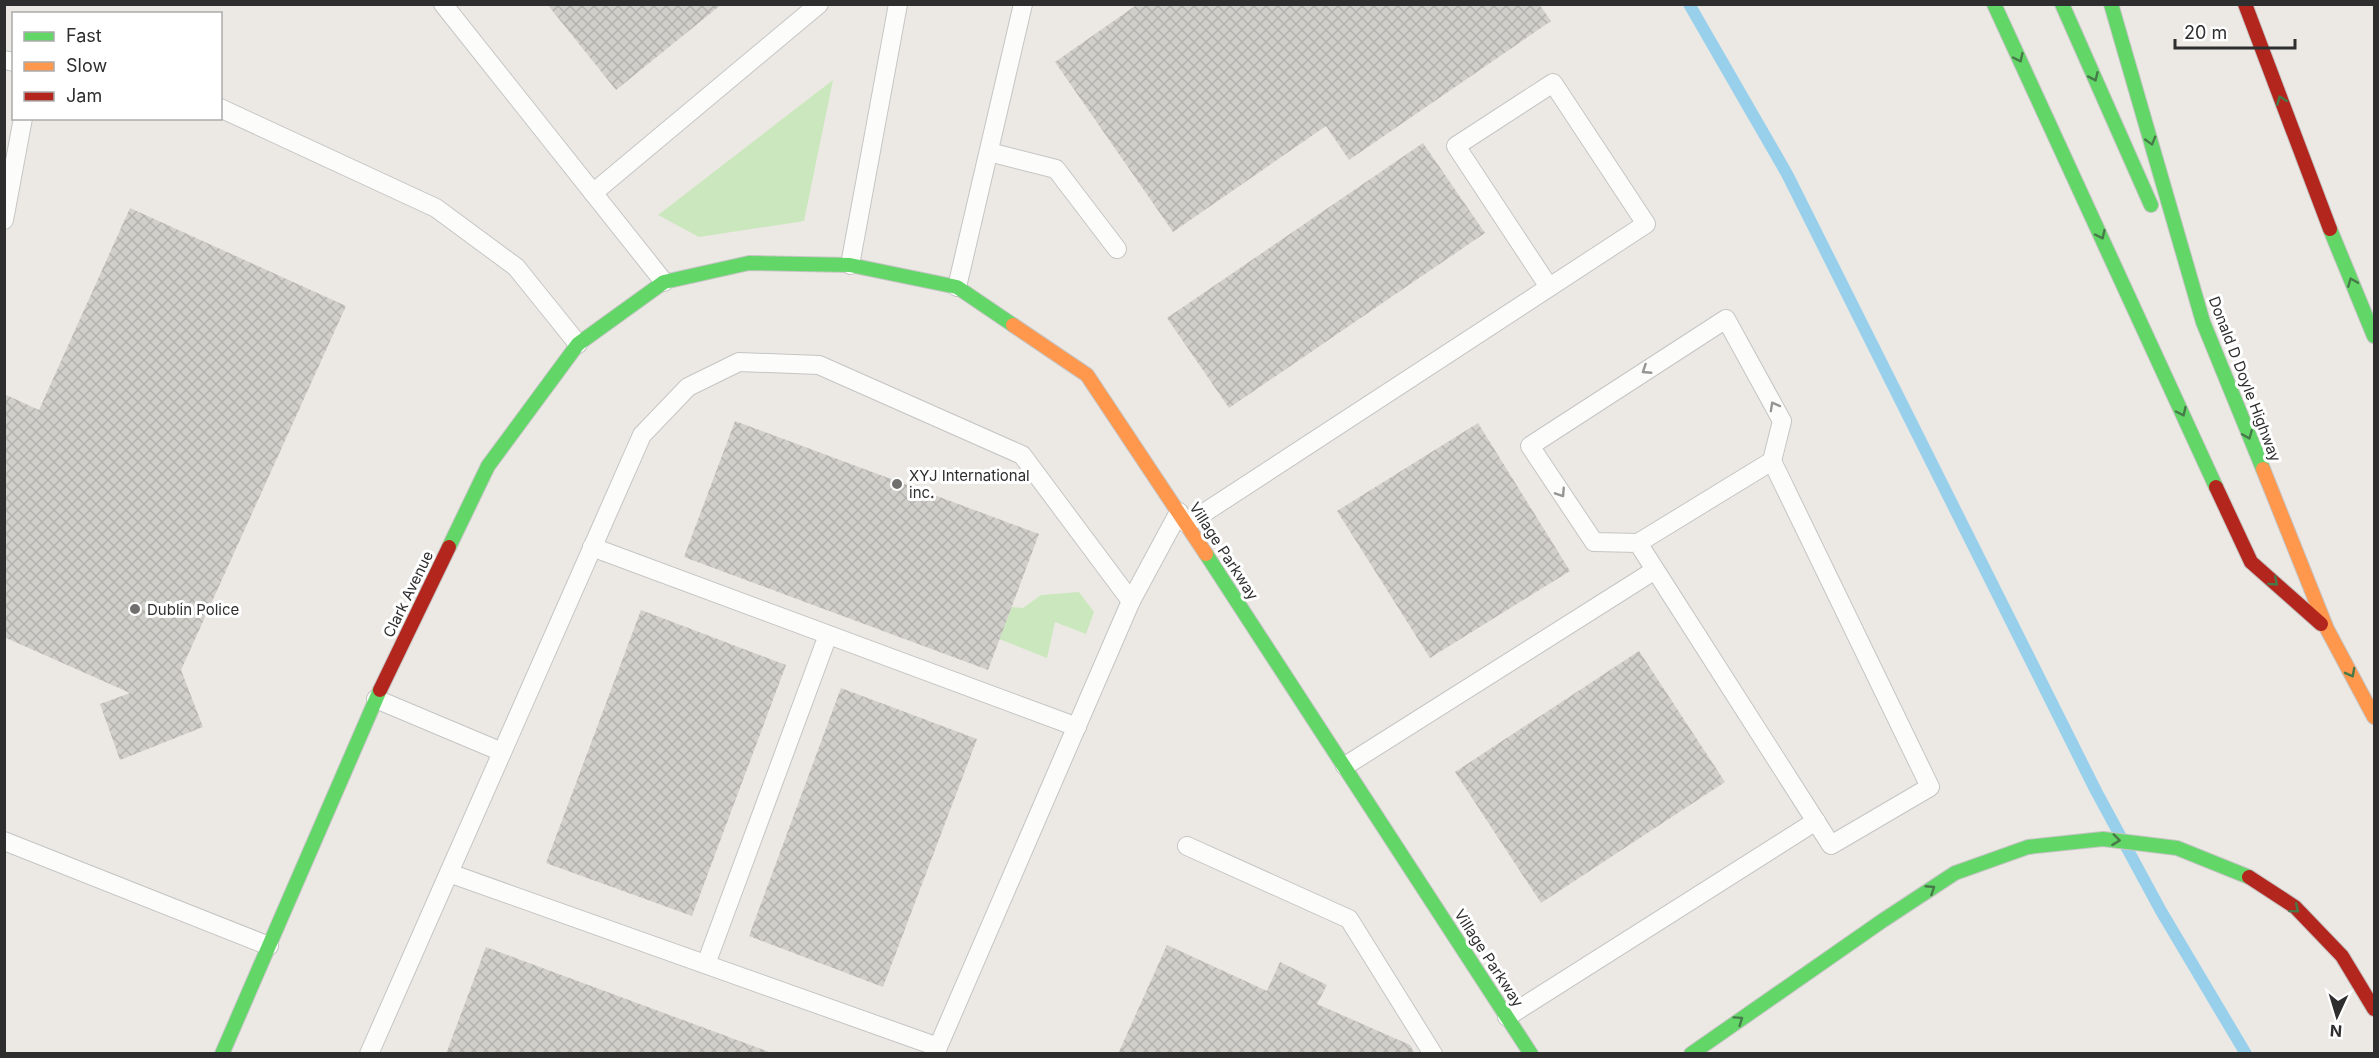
<svg xmlns="http://www.w3.org/2000/svg" width="2379" height="1058" font-family="Inter,sans-serif">
<defs>
<pattern id="building-cross-hatch" width="8" height="8" patternUnits="userSpaceOnUse" patternTransform="scale(1.5)"><rect width="8" height="8" fill="#d1cfca"/><path d="M0 0l8 8M0 8l8-8" fill="none" stroke="#b4b2ae"/></pattern>
</defs>
<rect width="100%" height="100%" fill="#ece9e4"/>
<g fill="#cbe7bd">
<path d="M833 80 804 221 699 237 658 215Z"/>
<path d="M1079 592 1094 612 1086 634 1055 622 1047 658 999 639 1012 607 1023 608 1041 595Z"/>
</g>
<g fill="none" stroke-linecap="round" stroke-linejoin="round">
<path stroke="#98d0ec" stroke-width="12" d="M1689 4 1787 174 2096 791 2161 911 2246 1054"/>
</g>
<g fill="url(#building-cross-hatch)">
<path d="M547 4H722L616 90Z"/>
<path d="M1138 4H1539L1551 21 1349 160 1326 126 1173 232 1055 62Z"/>
<path d="M1423 143 1485 233 1229 408 1167 318Z"/>
<path d="M130 208 346 306 181 670 203 727 120 760 100 704 130 693 4 637V394L39 410Z"/>
<path d="M735 421 1039 534 988 670 684 557Z"/>
<path d="M1478 423 1570 571 1430 658 1337 511Z"/>
<path d="M641 610 786 665 692 916 546 863Z"/>
<path d="M1639 651 1725 782 1541 903 1455 772Z"/>
<path d="M841 688 977 739 883 987 749 936Z"/>
<path d="M1167 945 1267 991 1280 962 1327 985 1317 1004 1410 1045 1415 1054H1118Z"/>
<path d="M486 947 772 1053V1054H446Z"/>
</g>
<g fill="none" stroke-linecap="round" stroke-linejoin="round">
<g stroke="#c5c5c5" stroke-width="20">
<g id="lane">
<path d="M443 4 664 282"/>
<path d="M4 60 14 62"/>
<path d="M220 108 436 208 516 267 578 344"/>
<path d="M989 152 1056 169 1117 249"/>
<path d="M593 193 819 4"/>
<path d="M4 220 23 118"/>
<path d="M850 265 898 4"/>
<path d="M957 287 1023 4"/>
<path d="M1187 524 1646 224 1553 83 1456 146 1549 287"/>
<path d="M1638 543 1831 845 1930 787 1772 461 1638 543 1594 542 1530 446 1726 319 1782 421 1772 461"/>
<path d="M592 547 1077 727"/>
<path d="M376 699 502 752"/>
<path d="M1345 766 1655 570"/>
<path d="M4 841 269 946"/>
<path d="M1187 846 1349 919 1433 1054"/>
<path d="M449 873 938 1047"/>
<path d="M706 964 828 635"/>
<path d="M1507 1017 1816 821"/>
<path d="M369 1054 642 435 688 387 739 362 819 365 1022 455 1131 601"/>
<path d="M935 1054 1131 601 1179 512"/>
</g>
</g>
<g stroke="#c5c5c5" stroke-width="16">
<g id="fast">
<path d="M1994 4 2216 487"/>
<path d="M2062 4 2151 205"/>
<path d="M2111 4 2203 322 2263 469"/>
<path d="M2330 229 2374 336"/>
<path d="M449 547 488 466 578 344 664 282 749 263 850 265 957 287 1013 325"/>
<path d="M1206 554 1531 1054"/>
<path d="M222 1054 380 690"/>
<path d="M1691 1054 1882 921 1955 873 2028 847 2103 839 2177 848 2249 877"/>
</g>
</g>
<g stroke="#c5c5c5" stroke-width="16">
<g id="slow">
<path d="M1013 325 1087 375 1206 554"/>
<path d="M2263 469 2327 629 2374 717"/>
</g>
</g>
<g stroke="#c5c5c5" stroke-width="16">
<g id="jam">
<path d="M2245 4 2330 229"/>
<path d="M2216 487 2251 562 2321 624"/>
<path d="M380 690 449 547"/>
<path d="M2249 877 2295 907 2342 956 2374 1009"/>
</g>
</g>
<use href="#lane" stroke="#fcfcfb" stroke-width="18"/>
<use href="#fast" stroke="#63d668" stroke-width="14"/>
<use href="#slow" stroke="#ff974d" stroke-width="14"/>
<use href="#jam" stroke="#b3261e" stroke-width="14"/>
</g>
<defs><path id="oneway-chevron" d="M-2-3.5L2.5 0L-2 3.5" fill="none" stroke-width="1.6" stroke-linecap="round" stroke-linejoin="round" transform="scale(1.5)"/></defs>
<g stroke="#467a48">
<use href="#oneway-chevron" transform="translate(2019 58) rotate(65)"/>
<use href="#oneway-chevron" transform="translate(2094 77) rotate(66)"/>
<use href="#oneway-chevron" transform="translate(2281 100) rotate(-111)"/>
<use href="#oneway-chevron" transform="translate(2151 141) rotate(74)"/>
<use href="#oneway-chevron" transform="translate(2101 235) rotate(65)"/>
<use href="#oneway-chevron" transform="translate(2352 282) rotate(-112)"/>
<use href="#oneway-chevron" transform="translate(2182 412) rotate(65)"/>
<use href="#oneway-chevron" transform="translate(2248 435) rotate(68)"/>
<use href="#oneway-chevron" transform="translate(2274 582) rotate(42)"/>
<use href="#oneway-chevron" transform="translate(2351 673) rotate(62)"/>
<use href="#oneway-chevron" transform="translate(2116 840) rotate(7)"/>
<use href="#oneway-chevron" transform="translate(1931 889) rotate(-33)"/>
<use href="#oneway-chevron" transform="translate(2295 909) rotate(40)"/>
<use href="#oneway-chevron" transform="translate(1739 1020) rotate(-35)"/>
</g>
<g stroke="#959594">
<use href="#oneway-chevron" transform="translate(1646 370) rotate(147)"/>
<use href="#oneway-chevron" transform="translate(1774 406) rotate(-119)"/>
<use href="#oneway-chevron" transform="translate(1561 493) rotate(57)"/>
</g>
<g fill="#706f6e" stroke="#fff" stroke-width="2">
<circle cx="897" cy="484" r="6"/>
<circle cx="135" cy="609" r="6"/>
</g>
<g text-anchor="middle" dominant-baseline="central" stroke-width="6" stroke-linejoin="round" paint-order="stroke">
<g font-size="15" fill="#2e2e2e" stroke="#fff">
<text transform="translate(2245 379) rotate(69)">Donald D Doyle Highway</text>
<text transform="translate(1224 551) rotate(57)">Village Parkway</text>
<text transform="translate(408 594) rotate(-64)">Clark Avenue</text>
<text transform="translate(1489 958) rotate(57)">Village Parkway</text>
</g>
<g font-size="15" fill="#2e2e2e" stroke="#fff" text-anchor="start">
<text x="909" y="475">XYJ International<tspan x="909" dy="17">inc.</tspan></text>
<text x="147" y="609">Dublin Police</text>
</g>
</g>
<rect width="2379" height="1058" fill="none" stroke="#2e2e2e" stroke-width="12"/>
<rect x="12" y="12" width="210" height="108" fill="#ffffff" stroke="#ababab" stroke-width="1.5"/>
<rect x="24" y="32" width="30" height="9" fill="#63d668" stroke="#ababab" stroke-width="1.5"/>
<text x="66" y="42" font-size="18" fill="#2e2e2e">Fast</text>
<rect x="24" y="62" width="30" height="9" fill="#ff974d" stroke="#ababab" stroke-width="1.5"/>
<text x="66" y="72" font-size="18" fill="#2e2e2e">Slow</text>
<rect x="24" y="92" width="30" height="9" fill="#b3261e" stroke="#ababab" stroke-width="1.5"/>
<text x="66" y="102" font-size="18" fill="#2e2e2e">Jam</text>
<g transform="translate(2337 1016) rotate(184)" stroke="#ffffff" stroke-width="4.5" paint-order="stroke">
<path d="M0-4.5L10 22L0 15L-10 22Z" fill="#2e2e2e"/>
<text y="-9" font-size="16" font-weight="bold" text-anchor="middle" fill="#2e2e2e">N</text>
</g>
<path d="M2175 39v9h120v-9" fill="none" stroke="#2e2e2e" stroke-width="3"/>
<text x="2184" y="39" font-size="18" fill="#2e2e2e" stroke="#ffffff" stroke-width="4.5" paint-order="stroke">20 m</text>
</svg>
